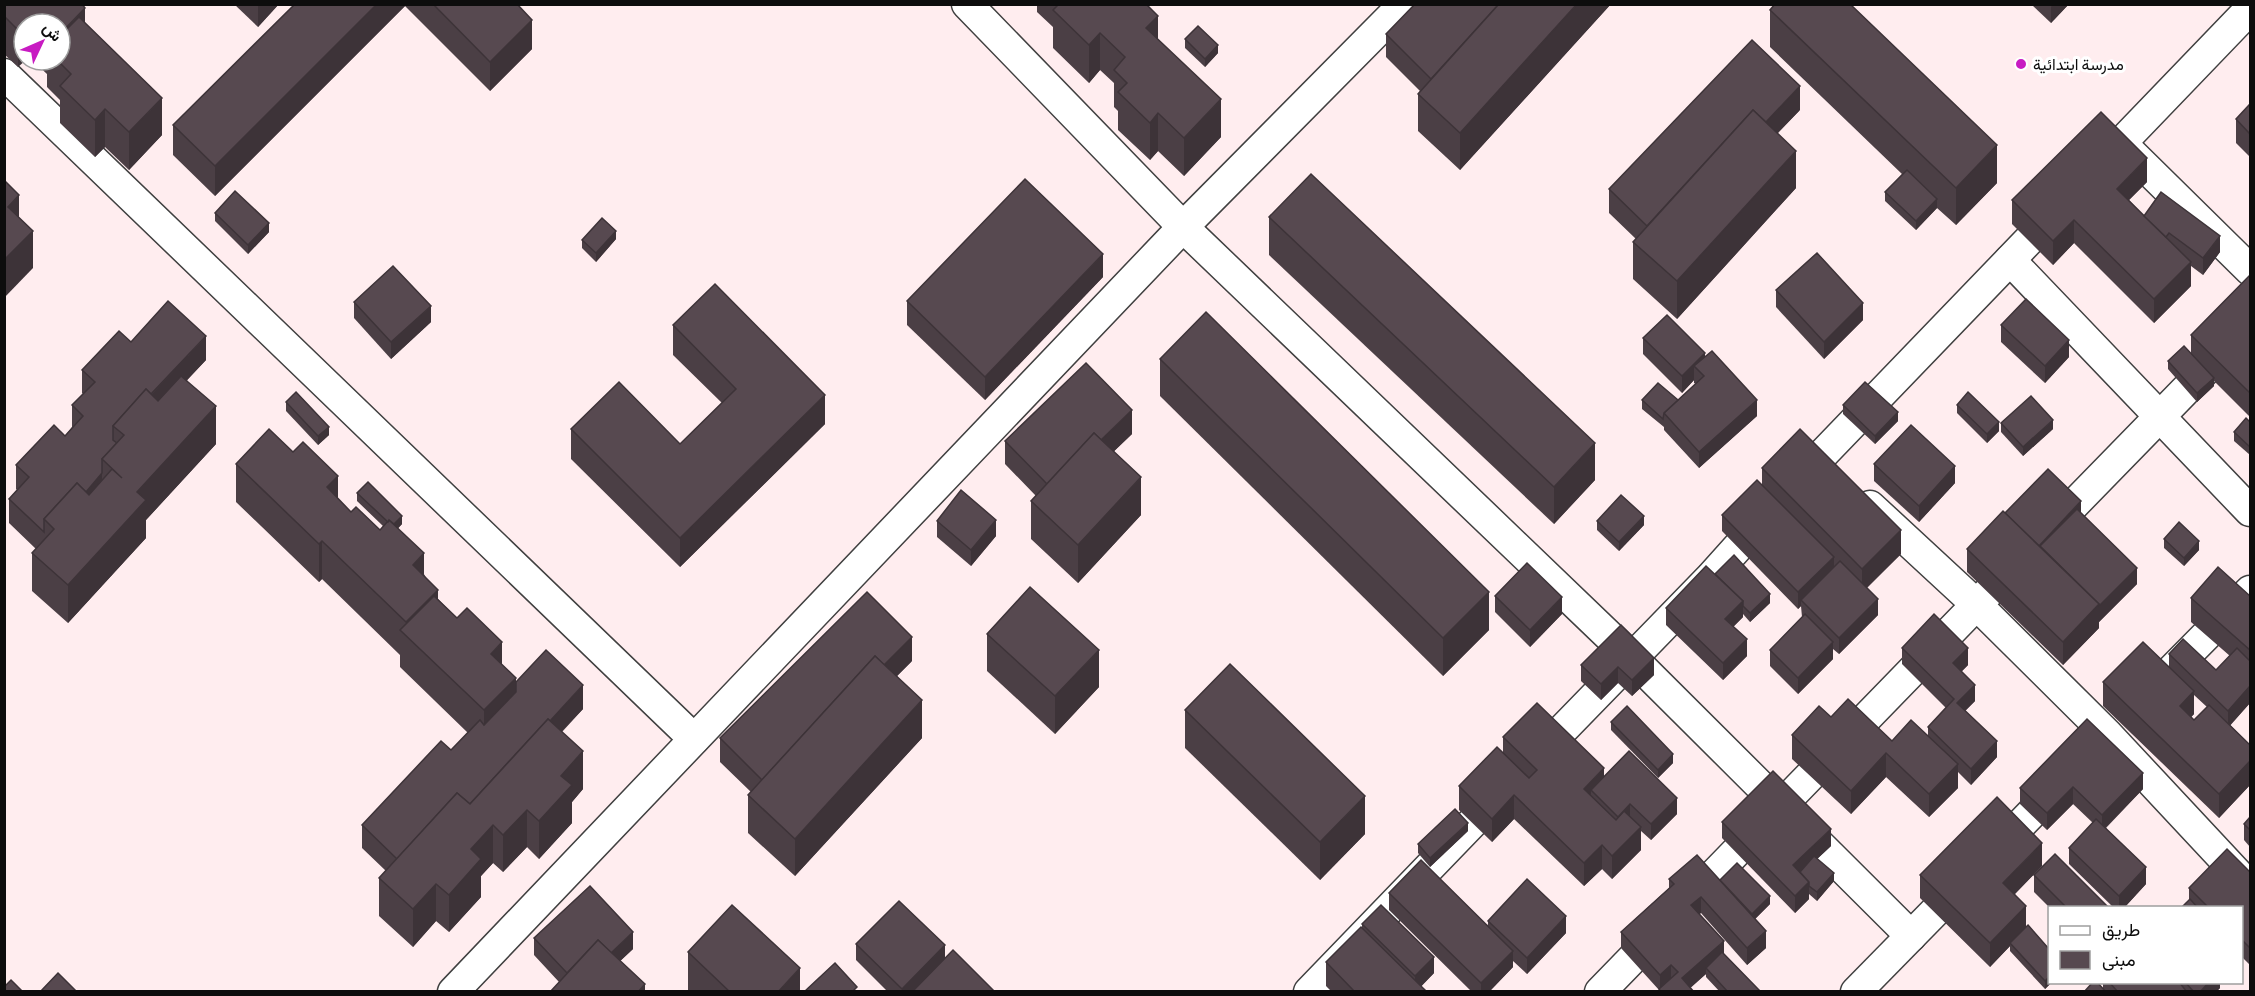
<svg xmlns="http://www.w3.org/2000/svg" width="2255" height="996" font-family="Bitter,Vazirmatn,serif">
<rect width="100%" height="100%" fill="#ffedef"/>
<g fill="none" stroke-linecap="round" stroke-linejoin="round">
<g stroke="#404040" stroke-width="33">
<g id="minor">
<path d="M967 4 1183 227 1632 658 1911 936"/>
<path d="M4 74 694 739"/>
<path d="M2121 143 2250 270"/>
<path d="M2099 166 2250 9"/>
<path d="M2010 260 2250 511"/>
<path d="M1796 482 2056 212"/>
<path d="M1870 506 1977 605 2108 735 2250 887"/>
<path d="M2052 527 2250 324"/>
<path d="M2164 678 2250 591"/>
<path d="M1536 757 1711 577 1764 518"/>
<path d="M1994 852 2059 785"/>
<path d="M453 992 1183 227 1404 4"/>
<path d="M1309 992 1501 793"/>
<path d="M1600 992 2016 564"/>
<path d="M1856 992 1962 884"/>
</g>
</g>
<use href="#minor" stroke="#fff" stroke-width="30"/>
</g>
<g fill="#4b3f45" fill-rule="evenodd">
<path d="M4 4 85 24 162 135 129 170 105 147 95 157 60 123V100L47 87V74L32 60H60V24H24L18 67 4 54Z"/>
<path d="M234 4H279L258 27Z"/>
<path d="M295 4H517L532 49 490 91 405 6 215 196 173 155V125Z"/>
<path d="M1037 4H1146L1158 40 1221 137 1184 176 1158 151 1150 160 1118 130V111L1114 107V83L1100 70 1089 83 1053 48V27L1037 12Z"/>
<path d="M1611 4 1460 170 1418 131V94L1420 91 1386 57V34Z"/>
<path d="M2031 4H2069L2051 23Z"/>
<path d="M1770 10 1997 183 1956 225 1937 208 1916 230 1885 201V192L1902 174 1770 47Z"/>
<path d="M1185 39 1218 53 1205 67 1185 48Z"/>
<path d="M2250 104V157L2236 143V119Z"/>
<path d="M1800 110 1778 133 1796 188 1677 319 1633 279V242L1636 239 1609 213V189Z"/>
<path d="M2147 182 2129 200 2144 216 2220 252 2203 275 2191 266V286L2154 323 2074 243 2053 265 2012 224V200Z"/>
<path d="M215 213 269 232 248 254 215 221Z"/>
<path d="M1269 217 1595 480 1554 524 1269 255Z"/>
<path d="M616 239 596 262 582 248V240Z"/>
<path d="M2250 275V417L2214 381V386L2197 402 2168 369V361L2191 354V335Z"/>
<path d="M1103 277 985 400 907 325V301Z"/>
<path d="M1776 290 1863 320 1824 359 1776 307Z"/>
<path d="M354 302 431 322 391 359 354 318Z"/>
<path d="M673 325 825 424 680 567 571 459V429L680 444 722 403 673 355Z"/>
<path d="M2001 325 2069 357 2045 383 2001 342Z"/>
<path d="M1643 338 1705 357 1757 416 1699 468 1664 430V427L1642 409V400H1678L1696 384 1694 383V380L1682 393 1643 354Z"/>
<path d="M131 342 206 360 187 380 216 444 146 520V538L68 623 32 591V553L36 549 9 523V499L17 490 16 489V465L65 436 72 427V405L83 394 82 393V370Z"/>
<path d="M1160 359 1489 630 1443 676 1160 396Z"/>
<path d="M286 402 329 435 318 445 286 411Z"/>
<path d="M1843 405 1898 421 1875 444 1843 414Z"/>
<path d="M1957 405 1999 431 1987 443 1957 413Z"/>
<path d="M2250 422V455L2234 441V432Z"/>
<path d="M2001 423 2053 429 2023 456 2001 432Z"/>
<path d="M1132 434 1114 451 1141 515 1078 583 1031 539V501L1036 496 1005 464V441Z"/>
<path d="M236 464 338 499 351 512 380 530 383 526 357 501V493L402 524 398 528 438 599 502 665 516 682 583 709 562 732 583 789 572 802V823L539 859 527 847 503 872 493 863 481 876V897L449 932 436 921 413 947 379 916V878L386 871 362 848V825L451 750 468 733 400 667V655L322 579 319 582 236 502Z"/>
<path d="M1874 464 1955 483 1919 522 1874 481Z"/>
<path d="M1762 468 1901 554 1867 588 1878 615 1839 654 1833 649V659L1798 694 1770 666V650L1802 617 1801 606 1798 609 1722 531V515L1762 484Z"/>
<path d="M2005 513H2081L2137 584 2099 622V628L2063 665 1967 572V549Z"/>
<path d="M937 521 996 536 971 566 937 537Z"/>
<path d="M1597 521 1644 525 1619 551 1597 530Z"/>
<path d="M2164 539 2199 550 2184 566 2164 548Z"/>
<path d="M1715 574 1770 603 1750 622 1743 614V617L1733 627 1747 656 1723 680 1666 625V608Z"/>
<path d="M1495 596 1562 614 1530 647 1495 612Z"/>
<path d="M2250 596V703L2230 725 2250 745V785L2219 818 2103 706V682L2169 667V654L2216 670 2230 656 2191 622V598ZM2194 695 2207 707 2194 720 2191 717 2194 714Z"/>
<path d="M1621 625 1654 675 1632 696 1618 683 1601 700 1581 681V665Z"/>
<path d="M987 634 1099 687 1055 734 987 671Z"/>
<path d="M1902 648 1968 665 1961 672 1975 701 1965 711 1997 757 1971 785 1958 772V788L1929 817 1886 777 1851 814 1792 759V735L1831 717 1892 741 1928 736V727L1946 708 1902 664Z"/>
<path d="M912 661 897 676 922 738 795 876 748 833V795L751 792 720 762V738Z"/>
<path d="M1185 710 1365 834 1320 880 1185 748Z"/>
<path d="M2087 719 2143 789 2106 828 2146 884 2124 908H2114L2069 864V848L2093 823 2073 804 2047 830 2020 804V788Z"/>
<path d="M1611 722 1673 763 1658 778 1611 730Z"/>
<path d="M1503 737 1677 814 1651 840 1641 831V850L1612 879 1602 869 1584 886 1514 819 1492 842 1459 810V786L1503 753Z"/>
<path d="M2250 817V847L2244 840V824Z"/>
<path d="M1722 822 1831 846 1817 859 1834 881 1817 901 1809 894V899L1795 913 1722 838Z"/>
<path d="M1468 831 1430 867 1418 853V844Z"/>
<path d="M2042 866 2015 894 2026 927 2049 982H2052L2045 989 2010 951V946L1990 967 1920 898V875Z"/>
<path d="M2250 872V965L2241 956V908H2181L2189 900V888Z"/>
<path d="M2034 875 2109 908H2050L2034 892Z"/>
<path d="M1669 879 1720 880 1770 904 1755 919 1766 948 1747 965 1701 913 1699 914 1724 954 1760 991 1720 992 1706 977V974L1690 987 1694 992H1659V990L1621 948V932L1669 888Z"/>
<path d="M1389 893 1488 925V921L1566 933 1527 974 1513 961V967L1489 992H1472L1389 910Z"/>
<path d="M1362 924 1434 973 1421 986 1427 992H1332L1326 986V962L1362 928Z"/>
<path d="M534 938 633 949 620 961 645 992 559 982 534 955Z"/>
<path d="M856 944 945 959 995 992H888L856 960Z"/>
<path d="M688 952 800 992H690L688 990Z"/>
<path d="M2103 982H2220V988L2216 992H2084L2103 988Z"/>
</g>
<g fill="#3d3338">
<path d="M258 4H279L258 27Z"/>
<path d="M377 4H405V6L215 196V166Z"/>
<path d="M1577 4H1611L1460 170V133Z"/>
<path d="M2053 4H2069L2051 23V7Z"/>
<path d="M85 8V45L60 60V34Z"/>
<path d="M1158 16V54L1146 28Z"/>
<path d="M532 20V49L490 91V62Z"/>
<path d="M24 24V60H26L18 67V30Z"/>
<path d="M1100 33V70L1089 83V45Z"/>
<path d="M1218 45V53L1205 67V59Z"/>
<path d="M1800 86V110L1758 153V129Z"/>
<path d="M162 98V135L129 170V132Z"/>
<path d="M1221 99V137L1184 176V138Z"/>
<path d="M105 109V147L95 157V120Z"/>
<path d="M1158 113V151L1150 160V123Z"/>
<path d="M1997 145V183L1956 225V188Z"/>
<path d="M1796 151V188L1677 319V281Z"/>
<path d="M2147 158V182L2117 212V189Z"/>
<path d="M19 195V233L8 207Z"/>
<path d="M1937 199V208L1916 230V221Z"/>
<path d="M2074 220V243L2053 265V241Z"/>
<path d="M269 223V232L248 254V245Z"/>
<path d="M33 231V268L4 298V260Z"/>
<path d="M616 231V239L596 262V253Z"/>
<path d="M2220 236V252L2203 275V258Z"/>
<path d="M1103 254V277L985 400V377Z"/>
<path d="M2191 262V286L2154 323V299Z"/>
<path d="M1863 303V320L1824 359V342Z"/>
<path d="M431 306V322L391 359V342Z"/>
<path d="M206 336V360L130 441 124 449 128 420Z"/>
<path d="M2069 340V357L2045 383V366Z"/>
<path d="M1705 353V370L1694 366V380L1682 393V376Z"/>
<path d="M2214 378V386L2197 402V393Z"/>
<path d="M825 395V424L680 567V538Z"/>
<path d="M1757 400V416L1699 468V452Z"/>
<path d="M216 406V444L146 520V538L68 623V585L137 492Z"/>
<path d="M1132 410V434L1051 512V488Z"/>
<path d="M1898 412V421L1875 444V436Z"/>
<path d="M2053 420V429L2023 456V447Z"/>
<path d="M1999 422V431L1987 443V434Z"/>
<path d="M329 427V435L318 445V436Z"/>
<path d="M1595 443V480L1554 524V487Z"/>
<path d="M1955 466V483L1919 522V506Z"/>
<path d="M102 473V497L79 500Z"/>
<path d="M338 476V513L327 487Z"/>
<path d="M1141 477V515L1078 583V545Z"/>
<path d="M2081 501V518L2047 554 2038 547Z"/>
<path d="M402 516V524L392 535V526Z"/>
<path d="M1644 516V525L1619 551V542Z"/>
<path d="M996 520V536L971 566V550Z"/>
<path d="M1901 530V554L1862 592V569Z"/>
<path d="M322 541V579L319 582V544Z"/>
<path d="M2199 541V550L2184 566V558Z"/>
<path d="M424 553V591L413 565Z"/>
<path d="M1834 557V573L1801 600V606L1798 609V592Z"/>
<path d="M2137 568V584L2099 622V628L2063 665V642L2099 604Z"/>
<path d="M438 590V627L406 635V622Z"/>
<path d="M1489 592V630L1443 676V638Z"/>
<path d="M1770 594V603L1750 622V613Z"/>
<path d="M1562 597V614L1530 647V630Z"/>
<path d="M1878 599V615L1839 654V638Z"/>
<path d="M1743 601V617L1725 635V619Z"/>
<path d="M912 637V661L877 696V672Z"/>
<path d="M1747 639V656L1723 680V663Z"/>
<path d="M502 642V679L491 654Z"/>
<path d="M1833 642V659L1798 694V678Z"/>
<path d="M1968 648V665L1953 680V663Z"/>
<path d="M1099 650V687L1055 734V696Z"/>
<path d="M1654 658V675L1632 696V680Z"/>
<path d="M1618 667V683L1601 700V684Z"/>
<path d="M516 678V715L484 748V710Z"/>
<path d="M583 685V709L554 739 547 724Z"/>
<path d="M1975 685V701L1957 719V703Z"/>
<path d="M2250 686V703L2228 728V711Z"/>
<path d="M2194 691V714L2180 729V706Z"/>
<path d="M922 700V738L795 876V839Z"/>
<path d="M1997 741V757L1971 785V769Z"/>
<path d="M583 751V789L572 802V823L539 859V821L561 776Z"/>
<path d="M1886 753V777L1851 814V791Z"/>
<path d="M1673 754V763L1658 778V770Z"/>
<path d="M2250 761V785L2219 818V794Z"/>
<path d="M1958 764V788L1929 817V794Z"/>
<path d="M1604 768V791L1591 790V805L1584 789Z"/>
<path d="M2143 773V789L2102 831V815Z"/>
<path d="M2073 787V804L2047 830V813Z"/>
<path d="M1514 795V819L1492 842V819Z"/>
<path d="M1365 796V834L1320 880V842Z"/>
<path d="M1677 798V814L1651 840V824Z"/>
<path d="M1630 804V821L1618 817Z"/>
<path d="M527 810V847L503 872V835Z"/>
<path d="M1468 823V831L1430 867V858Z"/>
<path d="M493 825V863L481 876V897L449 932V895L471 849Z"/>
<path d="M1641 827V850L1612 879V856Z"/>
<path d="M1831 829V846L1799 876 1793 865Z"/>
<path d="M2042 843V866L2003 906V883Z"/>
<path d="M1602 845V869L1584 886V863Z"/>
<path d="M2146 867V884L2124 908H2119V896Z"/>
<path d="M1834 873V881L1817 901V892Z"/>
<path d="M1809 882V899L1795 913V896Z"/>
<path d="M436 884V921L413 947V909Z"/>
<path d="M1770 896V904L1752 922V914Z"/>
<path d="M1701 897V913L1691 921V905Z"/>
<path d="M2026 906V929L2010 943V946L1990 967V943Z"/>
<path d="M1566 916V933L1527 974V958Z"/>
<path d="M1766 931V948L1747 965V948Z"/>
<path d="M633 932V949L600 980V963Z"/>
<path d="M1724 941V958L1706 968V974L1686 992 1682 978Z"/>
<path d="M945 945V962L915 992H902V989Z"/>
<path d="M1513 951V967L1489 992H1481V983Z"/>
<path d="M1434 957V973L1416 992H1415V976Z"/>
<path d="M1671 965V981L1660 991V975Z"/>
<path d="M800 968V992H778Z"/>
<path d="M2049 977V982H2052L2045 989V981Z"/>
<path d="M2209 982H2220V988L2216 992H2200Z"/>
<path d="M645 984V992H638Z"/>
</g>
<g fill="#574950" stroke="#3d3338" stroke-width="1.5">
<path d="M4 4H82L85 8 60 34V24H34L29 20 18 30 4 16Z"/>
<path d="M295 4H377L215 166 173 125Z"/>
<path d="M433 4H517L532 20 490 62Z"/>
<path d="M1059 4H1146L1158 16 1146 28 1221 99 1184 138 1158 113 1150 123 1118 92 1127 83 1114 70 1125 57 1100 33 1089 45 1053 10Z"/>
<path d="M1415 4H1499L1431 79 1386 34Z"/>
<path d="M1499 4H1577L1460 133 1418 94Z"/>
<path d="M1775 4H1850L1997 145 1956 188 1770 10Z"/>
<path d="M79 17 162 98 129 132 105 109 95 120 60 86 71 74 57 60H60V36Z"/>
<path d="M1198 26 1218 45 1205 59 1185 39Z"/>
<path d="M1752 40 1800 86 1766 122 1753 110 1647 226 1609 189Z"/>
<path d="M2250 104V134L2236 119Z"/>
<path d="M1753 110 1796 151 1677 281 1633 242Z"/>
<path d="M2101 112 2147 158 2117 189 2191 262 2154 299 2074 220 2053 241 2012 200Z"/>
<path d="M1907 170 1937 199 1916 221 1885 192Z"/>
<path d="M1311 174 1595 443 1554 487 1269 217Z"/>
<path d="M1025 179 1103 254 985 377 907 301Z"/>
<path d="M4 180 19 195 8 207 33 231 4 260Z"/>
<path d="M235 191 269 223 248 245 215 213Z"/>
<path d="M2161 192 2220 236 2203 258 2169 233 2166 237 2144 216Z"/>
<path d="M602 218 616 231 596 253 582 240Z"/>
<path d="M1817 253 1863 303 1824 342 1776 290Z"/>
<path d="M393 266 431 306 391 342 354 302Z"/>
<path d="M2250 275V393L2191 335Z"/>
<path d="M715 284 825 395 680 538 571 429 619 382 680 444 736 389 673 325Z"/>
<path d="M2026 299 2069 340 2045 366 2001 325Z"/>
<path d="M168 301 206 336 151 394 146 389 113 426V440L117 443 102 459V473L86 492 77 483 44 519V532L9 499 29 477 16 465 54 425 65 436 83 416 72 405 95 382 82 370 119 331 131 342Z"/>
<path d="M1206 312 1489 592 1443 638 1160 359Z"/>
<path d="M1667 315 1705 353 1682 376 1643 338Z"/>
<path d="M2184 346 2214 378 2197 393 2168 361Z"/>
<path d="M1712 351 1757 400 1699 452 1664 413 1704 376 1694 366Z"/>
<path d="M1086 363 1132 410 1101 440 1094 433 1047 484 1005 441Z"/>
<path d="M181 376 216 406 137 492 146 500 68 585 32 553 54 529 44 519 77 483 89 495 112 469 122 478 102 459 124 435 113 426 146 389 158 401Z"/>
<path d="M1865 382 1898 412 1875 436 1843 405Z"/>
<path d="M1658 383 1678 400 1664 413 1663 419 1642 400Z"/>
<path d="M296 392 329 427 318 436 286 402Z"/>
<path d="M1968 392 1999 422 1987 434 1957 405Z"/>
<path d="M2031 396 2053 420 2023 447 2001 423Z"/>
<path d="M2246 418 2250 422V447L2234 432Z"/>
<path d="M1911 425 1955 466 1919 506 1874 464Z"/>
<path d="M269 429 293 452 303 442 338 476 327 487 351 512 356 507 380 530 389 520 424 553 413 565 438 590 406 622 322 541 319 544 236 464Z"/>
<path d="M1800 429 1901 530 1862 569 1762 468Z"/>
<path d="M1094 433 1141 477 1078 545 1031 501Z"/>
<path d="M2048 469 2081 501 2039 546 2005 513Z"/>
<path d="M1757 480 1834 557 1798 592 1722 515Z"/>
<path d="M368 482 402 516 394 524 389 520 388 522 357 493Z"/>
<path d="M961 490 996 520 971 550 937 521Z"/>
<path d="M1621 495 1644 516 1619 542 1597 521Z"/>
<path d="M2077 509 2137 568 2099 606V604L2040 546Z"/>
<path d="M2003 511 2099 604 2063 642 1967 549Z"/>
<path d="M2179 522 2199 541 2184 558 2164 539Z"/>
<path d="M1734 555 1770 594 1750 613 1743 606V601L1715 574Z"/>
<path d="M1840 561 1878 599 1839 638 1801 600Z"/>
<path d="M1527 563 1562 597 1530 630 1495 596Z"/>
<path d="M1706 566 1743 601 1725 619 1747 639 1723 663 1666 608Z"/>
<path d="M2218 567 2250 596V650L2191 598Z"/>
<path d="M1030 587 1099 650 1055 696 987 634Z"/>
<path d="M867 592 912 637 884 665 875 656 762 780 720 738Z"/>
<path d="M434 596 457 618 467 608 502 642 491 654 516 678 484 710 400 630Z"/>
<path d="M1805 614 1833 642 1798 678 1770 650Z"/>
<path d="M1934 614 1968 648 1953 663 1975 685 1957 703 1997 741 1971 769 1928 727 1954 699 1902 648Z"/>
<path d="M1621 625 1654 658 1632 680 1618 667 1601 684 1581 665Z"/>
<path d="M2183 639 2216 670 2237 648 2250 661V686L2228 711 2169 654Z"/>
<path d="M2143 642 2194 691 2180 706 2194 720 2209 705 2250 745V761L2219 794 2103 682Z"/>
<path d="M546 650 583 685 550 721 548 719 470 804 457 793 397 859 362 825 441 741 451 750 480 720 484 725 516 692V682Z"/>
<path d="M875 656 922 700 795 839 748 795Z"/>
<path d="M1230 664 1365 796 1320 842 1185 710Z"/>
<path d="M1848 699 1892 741 1911 720 1958 764 1929 794 1886 753 1851 791 1792 735 1819 706 1831 717Z"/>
<path d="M1537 703 1604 768 1584 789 1616 820 1624 811 1641 827 1612 856 1602 845 1584 863 1514 795 1492 819 1459 786 1497 747 1529 778 1537 770 1503 737Z"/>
<path d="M1627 706 1673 754 1658 770 1611 722Z"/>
<path d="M548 719 583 751 561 776 572 785 539 821 527 810 503 835 493 825 471 849 481 859 449 895 436 884 413 909 379 878 457 793 470 804Z"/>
<path d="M2087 719 2143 773 2102 815 2073 787 2047 813 2020 788Z"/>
<path d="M1629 751 1677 798 1651 824 1630 804 1618 817 1591 790Z"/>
<path d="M1773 771 1831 829 1793 865 1809 882 1795 896 1722 822Z"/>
<path d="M1997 797 2042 843 2003 883 2026 906 1990 943 1920 875Z"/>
<path d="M1455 809 1468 823 1430 858 1418 844Z"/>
<path d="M2250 817V830L2244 824Z"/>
<path d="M2096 819 2146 867 2119 896 2069 848Z"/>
<path d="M2227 849 2250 872V948L2241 939V908H2209L2189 888Z"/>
<path d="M2055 854 2109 908H2067L2034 875Z"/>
<path d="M1697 855 1766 931 1747 948 1701 897 1691 905 1724 941 1682 978 1694 992H1661L1659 989 1678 972 1671 965 1660 975 1621 932 1674 884 1669 879Z"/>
<path d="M1814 856 1834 873 1817 892 1809 886V882L1800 872Z"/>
<path d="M1421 860 1513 951 1481 983 1389 893Z"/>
<path d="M1737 863 1770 896 1752 914 1720 880Z"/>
<path d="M1527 879 1566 916 1527 958 1488 921Z"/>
<path d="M590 886 633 932 611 953 598 940 567 973 534 938Z"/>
<path d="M2190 899 2198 908H2181Z"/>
<path d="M899 901 945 945 902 989 856 944Z"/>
<path d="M732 905 800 968 778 992H730L688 952Z"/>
<path d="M1381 905 1434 957 1415 976 1362 924Z"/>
<path d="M2028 925 2049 949V977L2045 981 2010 943Z"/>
<path d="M1361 927 1427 992H1355L1326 962Z"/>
<path d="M598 940 645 984 638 992H550Z"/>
<path d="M953 950 995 992H912Z"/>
<path d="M1722 952 1760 991V992H1728L1706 968Z"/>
<path d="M835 963 857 987 852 992H804Z"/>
<path d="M58 973 77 992H40Z"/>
<path d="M11 980 23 992H4V987Z"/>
<path d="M2093 982H2097L2106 992H2084Z"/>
<path d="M2109 982H2179L2187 992H2118Z"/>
<path d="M2185 982H2209L2200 992H2194Z"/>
</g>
<circle fill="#c81bc2" stroke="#fff" stroke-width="2" cx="2021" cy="64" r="6"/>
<g text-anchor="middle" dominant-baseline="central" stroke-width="6" stroke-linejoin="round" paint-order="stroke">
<g font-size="16" fill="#0d0d0d" stroke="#fff" text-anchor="start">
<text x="2033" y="64">مدرسة ابتدائية</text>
</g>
</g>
<rect width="2255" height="996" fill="none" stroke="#0d0d0d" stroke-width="12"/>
<rect x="2048" y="906" width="195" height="78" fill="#ffffff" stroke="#9e9e9e" stroke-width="1.5"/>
<rect x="2060" y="926" width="30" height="9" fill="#ffffff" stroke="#9e9e9e" stroke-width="1.5"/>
<text x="2102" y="936" font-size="18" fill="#0d0d0d">طريق</text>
<rect x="2060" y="951" width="30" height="18" fill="#574950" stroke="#9e9e9e" stroke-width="1.5"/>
<text x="2102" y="966" font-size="18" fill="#0d0d0d">مبنى</text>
<g transform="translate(42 42) rotate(46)"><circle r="28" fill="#ffffff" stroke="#9e9e9e" stroke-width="1.5"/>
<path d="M0-4.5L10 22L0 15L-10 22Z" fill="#c81bc2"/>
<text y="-9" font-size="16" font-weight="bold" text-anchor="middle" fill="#0d0d0d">ش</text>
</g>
</svg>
